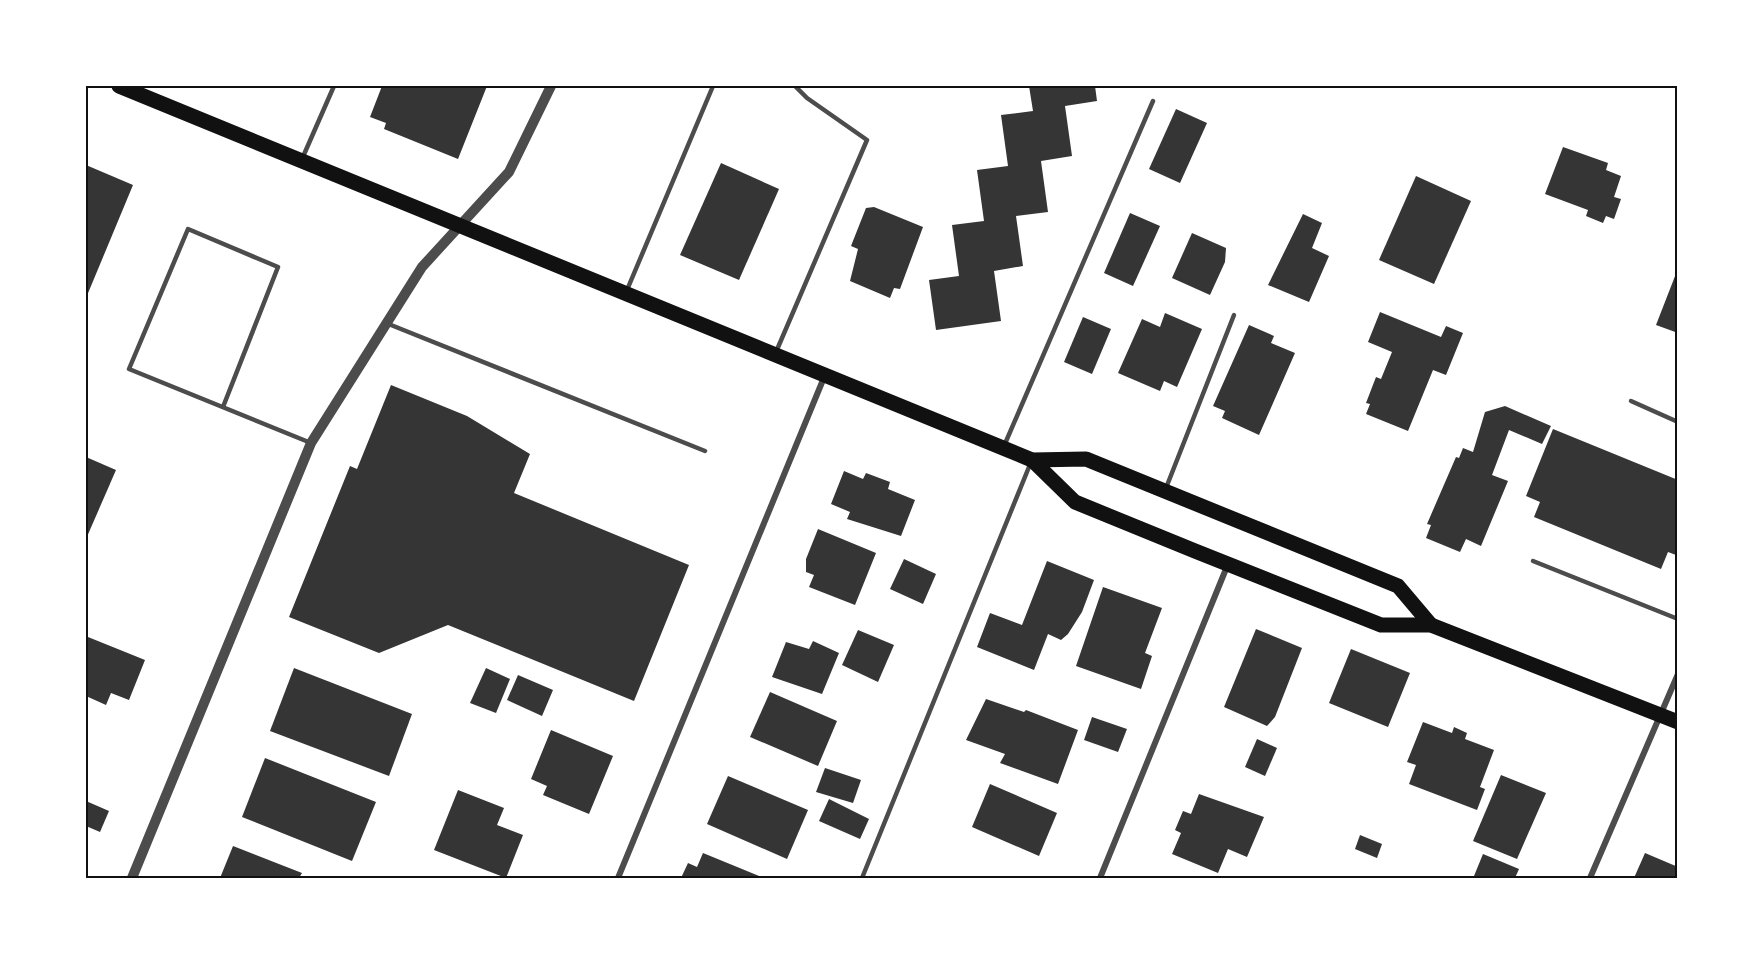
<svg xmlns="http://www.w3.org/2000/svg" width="1763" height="964" font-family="Raleway,sans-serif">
<rect width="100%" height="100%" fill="#fff"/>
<g fill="#353535">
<path d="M382 86H487L458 159 384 129 386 123 370 117Z"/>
<path d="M1029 86H1095L1097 101 1065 106 1072 156 1041 161 1048 212 1016 216 1023 266 994 271 1001 321 936 330 929 280 959 276 952 225 984 221 977 170 1008 166 1001 115 1033 111Z"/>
<path d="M1176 109 1207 123 1180 183 1149 169Z"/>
<path d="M1563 147 1608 163 1606 170 1621 176 1614 197 1621 199 1614 219 1606 216 1603 223 1586 216 1588 210 1545 194Z"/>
<path d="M721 163 779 189 739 280 680 255Z"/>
<path d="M86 165 133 185 86 298Z"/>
<path d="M1416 176 1471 201 1434 284 1379 260Z"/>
<path d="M874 207 923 227 900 289 894 288 890 298 850 281 858 249 851 246 866 208Z"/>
<path d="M1130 213 1160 226 1133 286 1104 273Z"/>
<path d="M1303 214 1322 223 1312 248 1329 256 1309 302 1268 285Z"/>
<path d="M1192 233 1226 248 1225 262 1210 295 1172 278Z"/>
<path d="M1677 271H1678V333L1656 325Z"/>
<path d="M1380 312 1441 337 1446 326 1463 333 1446 375 1433 370 1408 431 1366 414 1370 404 1366 403 1376 377 1381 379 1392 352 1368 342Z"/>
<path d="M1165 313 1202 329 1177 387 1164 381 1160 391 1118 373 1142 319 1160 327Z"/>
<path d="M1083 317 1111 329 1092 374 1064 362Z"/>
<path d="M1249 325 1274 336 1271 343 1295 353 1259 435 1222 418 1225 411 1213 406Z"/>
<path d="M391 385 467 416 530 454 514 493 689 565 634 701 448 625 379 653 289 617 350 466 357 469Z"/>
<path d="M1505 406 1551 426 1542 444 1509 430 1492 475 1508 481 1481 546 1466 539 1460 552 1426 538 1431 525 1427 524 1456 457 1459 458 1463 448 1473 452 1485 412Z"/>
<path d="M1553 429 1678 480V552L1676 555 1668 552 1661 569 1534 517 1540 502 1526 496Z"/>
<path d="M86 457 116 470 86 539Z"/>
<path d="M844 471 863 479 866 473 890 482 888 489 915 500 901 536 847 519 850 512 831 504Z"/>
<path d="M818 529 876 553 855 605 809 587 814 575 806 572V559Z"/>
<path d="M904 559 936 574 923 604 890 589Z"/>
<path d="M1047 561 1094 580 1082 612 1068 634 1061 640 1048 634 1034 670 977 647 990 613 1022 625Z"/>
<path d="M1103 587 1162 608 1145 653 1152 656 1141 689 1076 666Z"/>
<path d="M1256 629 1302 648 1275 717 1267 726 1224 707Z"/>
<path d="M858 630 894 645 878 682 842 665Z"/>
<path d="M88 637 145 660 129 700 111 693 106 705 86 696V644Z"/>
<path d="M813 641 839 653 822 694 772 677 786 642 809 649Z"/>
<path d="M1351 649 1410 673 1388 727 1329 703Z"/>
<path d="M294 668 412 714 389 776 270 731Z"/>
<path d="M486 668 510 679 496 713 470 703Z"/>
<path d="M518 675 553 690 542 716 507 700Z"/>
<path d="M770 692 837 721 818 766 750 737Z"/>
<path d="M986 699 1024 712 1026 710 1078 730 1058 784 1000 763 1005 754 966 740Z"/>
<path d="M1092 717 1127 729 1118 752 1084 740Z"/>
<path d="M1423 722 1452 733 1454 727 1467 733 1465 739 1494 750 1480 787 1485 789 1477 810 1409 784 1416 765 1407 762Z"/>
<path d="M551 730 613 756 589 814 543 795 547 786 531 779Z"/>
<path d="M1257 739 1277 748 1265 776 1245 767Z"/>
<path d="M265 758 376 802 352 861 242 817Z"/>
<path d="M825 768 861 780 853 803 816 792Z"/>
<path d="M1501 775 1546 793 1517 859 1473 841Z"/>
<path d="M728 776 808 810 787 859 707 824Z"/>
<path d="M990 784 1057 813 1039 856 972 827Z"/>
<path d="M458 790 504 808 497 825 523 835 506 878 434 850Z"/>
<path d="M1199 794 1264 817 1247 857 1228 849 1218 873 1172 854 1181 833 1175 830 1183 811 1191 814Z"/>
<path d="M829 799 869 819 860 839 819 821Z"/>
<path d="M86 801 109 811 100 832 86 826Z"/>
<path d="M1360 835 1382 844 1377 858 1355 849Z"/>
<path d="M233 846 302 873 299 878H220Z"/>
<path d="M703 853 764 878H681L688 863 697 867Z"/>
<path d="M1645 853 1678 867V878H1634Z"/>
<path d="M1483 854 1519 869 1515 878 1474 876Z"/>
</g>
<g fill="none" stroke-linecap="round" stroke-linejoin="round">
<g stroke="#4c4c4c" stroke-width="4.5">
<path d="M302 159 334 86"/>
<path d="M627 290 713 86"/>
<path d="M386 323 705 451"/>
<path d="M776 352 867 140 807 98 795 86"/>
<path d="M1631 401 1678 422"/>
<path d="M223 407 278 267 188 229 129 369 311 443"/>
<path d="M1004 446 1153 101"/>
<path d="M1166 488 1234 315"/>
<path d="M1533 561 1678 619"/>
<path d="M862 878 1031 462"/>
</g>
<g stroke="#4c4c4c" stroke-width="6">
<path d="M618 878 825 375"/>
<path d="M1100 878 1228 564"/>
<path d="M1590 878 1678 674"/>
</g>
<path stroke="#4c4c4c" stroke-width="10" d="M132 878 311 443 422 267 509 172 551 86"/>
<g stroke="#111" stroke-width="15">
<path d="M119 86 1003 448 1032 460 1086 459 1398 586 1431 625"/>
<path d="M1032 460 1075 502 1195 551 1381 625H1431L1678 722"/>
</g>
</g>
<rect width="1763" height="964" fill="none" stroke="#ffffff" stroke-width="174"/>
<rect x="87" y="87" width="1589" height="790" fill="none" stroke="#111" stroke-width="2"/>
</svg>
